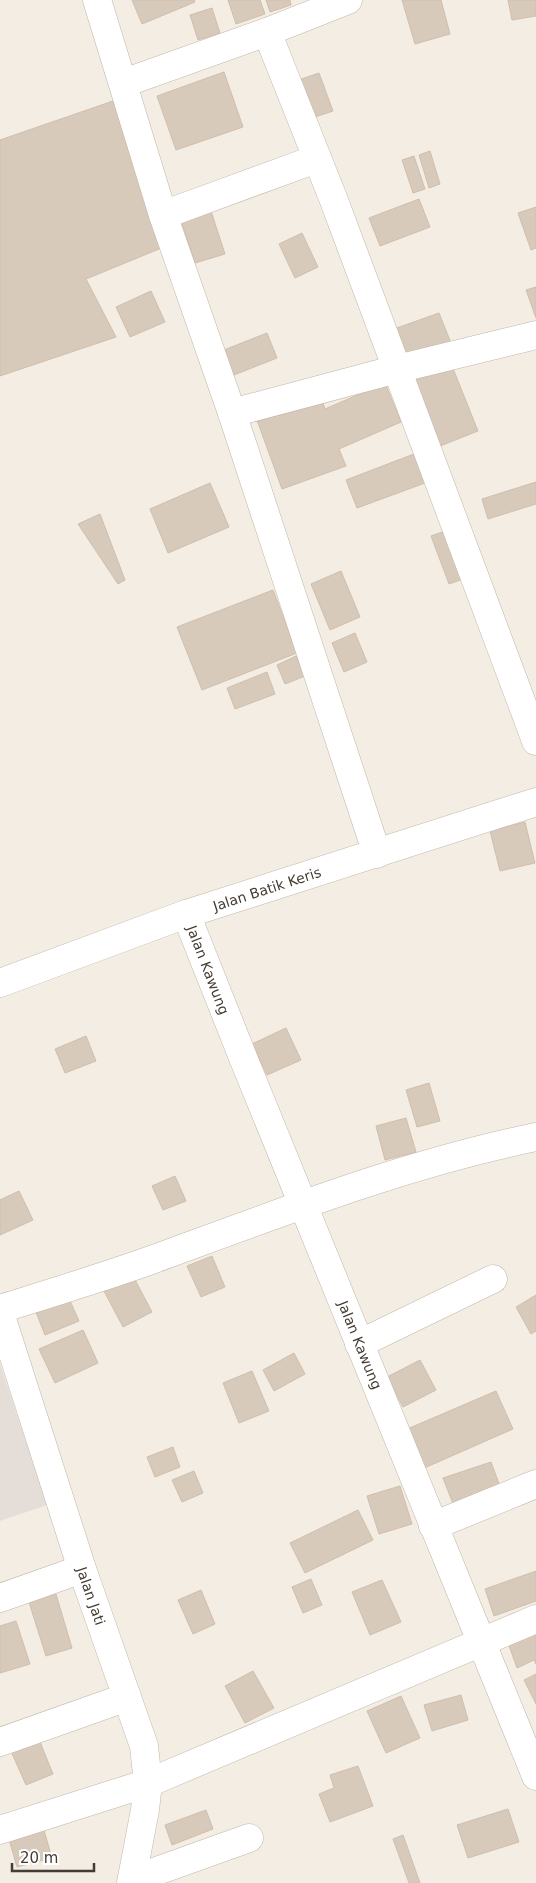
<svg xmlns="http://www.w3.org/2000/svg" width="536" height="1883" font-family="'DejaVu Sans',sans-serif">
<rect width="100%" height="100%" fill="#f3ede3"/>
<path fill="#e5ded8" d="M0 1364 47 1505 0 1521Z"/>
<g fill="#d8cabb" stroke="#d0beab">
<path d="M132 0H194L195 2 142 24Z"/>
<path d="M228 0H260L265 14 236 24Z"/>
<path d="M266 0H290L291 5 270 12Z"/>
<path d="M402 0H441L450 34 415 44Z"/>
<path d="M508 0H536V16L512 20Z"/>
<path d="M212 8 220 33 198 40 190 15Z"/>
<path d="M224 72 243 127 176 150 157 96Z"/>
<path d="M319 73 333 111 303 121 290 83Z"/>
<path d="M113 101 164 247 86 279 116 337 0 376V140Z"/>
<path d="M430 151 440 184 429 188 419 155Z"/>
<path d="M414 156 425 189 413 193 402 160Z"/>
<path d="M419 199 430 227 380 246 369 218Z"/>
<path d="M209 205 225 254 195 263 179 214Z"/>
<path d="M536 207V248L531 250 518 213Z"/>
<path d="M302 233 318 267 295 278 279 244Z"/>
<path d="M536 287V318L526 290Z"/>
<path d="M151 291 165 322 130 337 116 307Z"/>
<path d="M439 313 451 343 405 360 394 329Z"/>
<path d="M267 333 277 358 234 375 224 350Z"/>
<path d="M450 361 478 431 435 448 407 378Z"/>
<path d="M385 383 401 422 339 449 346 466 282 489 257 420 321 397 325 409Z"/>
<path d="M414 454 425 483 357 508 346 480Z"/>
<path d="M536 482V504L488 519 482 499Z"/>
<path d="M210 483 229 527 168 553 150 509Z"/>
<path d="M100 514 125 580 118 584 78 524Z"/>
<path d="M448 530 466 578 449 584 431 536Z"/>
<path d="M341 571 360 617 330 630 311 584Z"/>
<path d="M273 590 297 653 202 690 177 627Z"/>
<path d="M355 633 367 662 344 672 332 643Z"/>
<path d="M296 656 305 676 285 684 277 665Z"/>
<path d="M267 672 275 694 235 709 227 688Z"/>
<path d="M525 822 535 863 500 871 490 831Z"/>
<path d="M286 1028 301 1060 267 1075 252 1044Z"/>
<path d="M86 1036 96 1061 65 1073 55 1049Z"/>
<path d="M429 1083 440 1121 417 1127 406 1090Z"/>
<path d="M406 1118 416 1152 385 1160 376 1126Z"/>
<path d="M175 1176 186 1201 163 1210 152 1186Z"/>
<path d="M19 1191 33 1220 0 1235V1200Z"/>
<path d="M212 1256 225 1287 201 1297 187 1266Z"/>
<path d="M133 1276 152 1312 123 1327 104 1291Z"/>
<path d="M67 1294 79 1321 45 1335 34 1307Z"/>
<path d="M536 1295V1331L531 1334 516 1307Z"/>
<path d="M83 1330 98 1363 55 1383 39 1349Z"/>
<path d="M294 1353 305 1374 274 1391 263 1370Z"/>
<path d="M420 1360 436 1390 403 1407 387 1377Z"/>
<path d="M252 1371 269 1411 239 1423 223 1383Z"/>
<path d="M496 1391 513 1429 422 1469 405 1430Z"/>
<path d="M173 1447 180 1467 155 1477 147 1457Z"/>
<path d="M491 1462 502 1492 455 1509 443 1478Z"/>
<path d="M194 1471 203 1493 182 1502 172 1480Z"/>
<path d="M400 1486 412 1524 379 1534 367 1496Z"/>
<path d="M358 1510 373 1540 305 1573 290 1543Z"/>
<path d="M536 1571V1601L494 1616 485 1589Z"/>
<path d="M311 1579 322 1605 303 1613 292 1587Z"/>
<path d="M382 1580 401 1622 370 1635 352 1592Z"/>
<path d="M201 1590 215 1624 193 1634 178 1600Z"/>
<path d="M55 1591 72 1648 46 1656 28 1599Z"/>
<path d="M16 1621 30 1664 0 1673V1626Z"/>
<path d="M536 1634V1664L534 1660 517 1668 508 1643Z"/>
<path d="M253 1671 274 1708 245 1723 225 1686Z"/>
<path d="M536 1674V1704L524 1680Z"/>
<path d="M461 1695 468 1720 432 1731 424 1705Z"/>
<path d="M401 1696 420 1738 386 1753 367 1711Z"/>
<path d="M38 1737 53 1774 26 1785 10 1749Z"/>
<path d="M358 1766 373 1806 330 1822 319 1794 334 1788 330 1775Z"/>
<path d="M508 1809 519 1842 468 1858 457 1825Z"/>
<path d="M206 1810 213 1829 172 1845 165 1825Z"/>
<path d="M43 1827 52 1858 17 1867 8 1836Z"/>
<path d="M403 1835 420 1883H409L393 1839Z"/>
</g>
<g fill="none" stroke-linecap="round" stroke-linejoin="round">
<g stroke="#c2b6a8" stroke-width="29">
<g id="minor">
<path d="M97 0 163 215 232 413 377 854"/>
<path d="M267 32 333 198 536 741"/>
<path d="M124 83 267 32 348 0"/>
<path d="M163 215 316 159"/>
<path d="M232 413 397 369 536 335"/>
<path d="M186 914 244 1060 536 1776"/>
<path d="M0 983 186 914 536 802"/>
<path d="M0 1309C51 1293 104 1277 154 1259 280 1213 404 1164 536 1137"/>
<path d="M0 1313 82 1569 144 1746 148 1783 145 1810 131 1883"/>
<path d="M359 1344 493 1279"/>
<path d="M433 1526 536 1484"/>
<path d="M0 1598 82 1569"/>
<path d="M0 1742 127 1697"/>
<path d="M0 1830 148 1783 536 1619"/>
<path d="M132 1880 249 1838"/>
</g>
</g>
<use href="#minor" stroke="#fff" stroke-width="28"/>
</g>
<g text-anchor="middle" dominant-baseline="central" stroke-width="4.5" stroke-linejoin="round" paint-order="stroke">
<g font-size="14" fill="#453c33" stroke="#fff">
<text transform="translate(267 889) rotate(-18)">Jalan Batik Keris</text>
<text transform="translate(208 970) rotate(69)">Jalan Kawung</text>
<text transform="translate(360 1345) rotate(68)">Jalan Kawung</text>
<text transform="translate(91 1596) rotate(71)">Jalan Jati</text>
</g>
</g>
<path d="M12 1863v8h82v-8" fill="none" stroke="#453c33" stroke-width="2.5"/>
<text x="20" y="1863" font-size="15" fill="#453c33" stroke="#ffffff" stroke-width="4" paint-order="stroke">20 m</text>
</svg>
